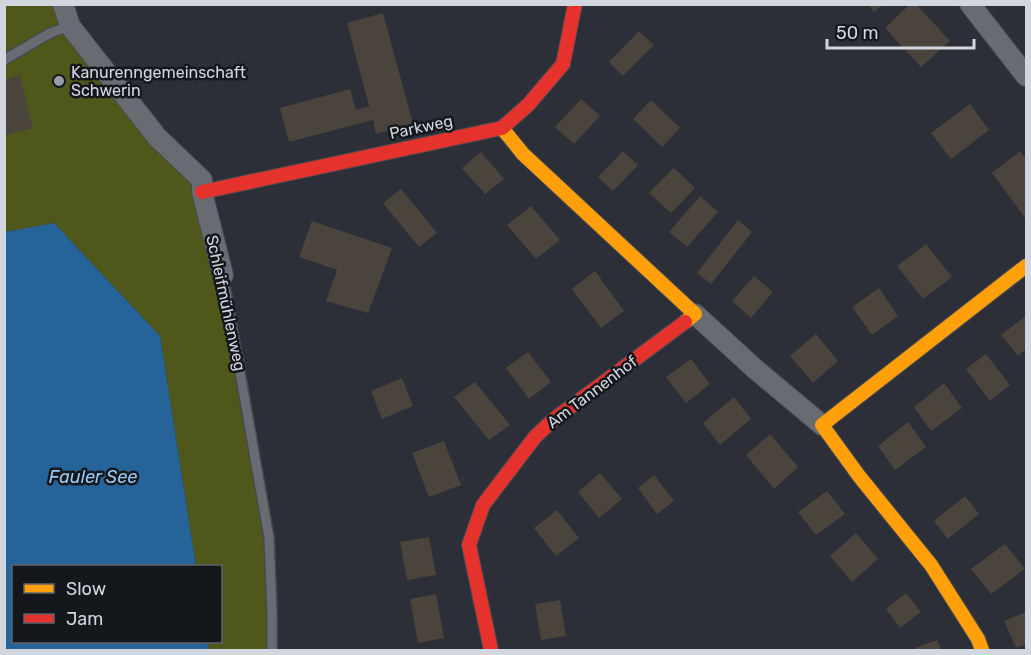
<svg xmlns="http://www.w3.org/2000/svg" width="1031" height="655" font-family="Rubik,sans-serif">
<rect width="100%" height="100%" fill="#2c2f37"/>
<path fill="#4f581a" d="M5 5H63L202 180 223 275 269 538 272 650H209L207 642H220V566H196L160 336 54 223 5 232Z"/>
<path fill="#256398" d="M54 223 160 336 196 566H14V642H207L209 650H5V232Z"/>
<g fill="#4a443c">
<path d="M868 4H884L874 12Z"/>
<path d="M910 4H916L950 41 921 67 885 28Z"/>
<path d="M383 13 413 124 376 134 373 120 289 142 280 108 350 89 356 110 369 106 347 23Z"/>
<path d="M639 31 654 45 623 76 609 62Z"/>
<path d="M20 75 33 128 4 136V79Z"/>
<path d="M581 99 600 116 574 144 555 127Z"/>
<path d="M651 100 680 128 662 147 633 119Z"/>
<path d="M970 104 989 130 951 159 931 133Z"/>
<path d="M623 151 638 165 613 191 598 177Z"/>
<path d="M1020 151 1026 160V219L992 173Z"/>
<path d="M481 152 504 179 485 194 462 168Z"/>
<path d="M674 168 695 188 671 213 649 193Z"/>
<path d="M401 189 437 233 419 247 383 203Z"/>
<path d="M700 196 718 212 687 247 669 232Z"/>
<path d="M531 206 560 240 536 259 507 225Z"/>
<path d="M738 220 752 232 711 284 697 273Z"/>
<path d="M312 221 392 248 368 313 326 301 337 270 299 257Z"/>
<path d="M926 244 952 277 923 299 897 266Z"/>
<path d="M595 271 624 311 601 328 572 289Z"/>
<path d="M754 276 773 292 751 318 732 301Z"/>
<path d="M879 288 898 316 872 335 852 307Z"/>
<path d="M1026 316V349L1018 356 1001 335Z"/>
<path d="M816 334 838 361 813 383 790 356Z"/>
<path d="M528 352 551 382 529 399 506 368Z"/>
<path d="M986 354 1010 385 990 401 966 369Z"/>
<path d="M691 359 710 384 686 403 666 377Z"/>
<path d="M402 378 413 406 382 419 371 391Z"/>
<path d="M475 382 510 425 489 440 454 397Z"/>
<path d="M944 383 962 408 931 431 914 407Z"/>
<path d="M734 397 751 419 720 445 703 423Z"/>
<path d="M908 422 926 447 895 470 878 446Z"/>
<path d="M770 434 798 467 774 489 746 455Z"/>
<path d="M444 441 461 485 429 497 412 453Z"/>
<path d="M600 473 622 499 599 518 578 492Z"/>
<path d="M654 475 674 501 657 514 638 488Z"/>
<path d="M827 491 845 514 816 535 798 512Z"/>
<path d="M965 496 979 514 948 539 934 521Z"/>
<path d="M557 510 579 538 556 556 534 528Z"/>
<path d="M856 533 878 559 852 582 830 556Z"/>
<path d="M429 537 436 575 407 580 400 542Z"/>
<path d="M1005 544 1025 569 991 594 971 569Z"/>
<path d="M906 593 921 612 900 628 886 609Z"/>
<path d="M436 594 444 638 418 643 410 599Z"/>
<path d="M560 600 566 636 541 640 535 604Z"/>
<path d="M1026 612V644L1016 648 1004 621Z"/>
<path d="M937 640 941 650H916L915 648Z"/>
</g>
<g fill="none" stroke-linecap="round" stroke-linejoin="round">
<g stroke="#474a50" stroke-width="12">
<g id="lane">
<path d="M4 60 50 33 70 26"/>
<path d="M223 275 269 538 272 614V650"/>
</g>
</g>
<g stroke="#474a50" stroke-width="22">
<g id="street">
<path d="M63 4 70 26 157 137 202 180V192L223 275"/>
<path d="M970 4 1026 76"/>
<path d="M695 314 754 368 822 425"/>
</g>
</g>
<g stroke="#474a50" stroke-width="16">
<g id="slow">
<path d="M502 128 523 154 695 314 685 322"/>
<path d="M982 650 978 639 931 565 859 476 822 425 1026 266"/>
</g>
</g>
<g stroke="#474a50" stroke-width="16">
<g id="jam">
<path d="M202 192 502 128 528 105 563 64 575 4"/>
<path d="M491 650 469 545 483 505 535 437 553 420 685 322"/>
</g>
</g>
<use href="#lane" stroke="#686b72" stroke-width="9"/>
<use href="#street" stroke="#686b72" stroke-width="20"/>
<use href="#slow" stroke="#ff9f0a" stroke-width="14"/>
<use href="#jam" stroke="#e5322d" stroke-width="14"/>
</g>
<circle fill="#989ca4" stroke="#14171c" stroke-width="2" cx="59" cy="81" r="6"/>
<g text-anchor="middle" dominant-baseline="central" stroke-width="5" stroke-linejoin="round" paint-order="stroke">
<g font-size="16" fill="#d2d6de" stroke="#14171c" text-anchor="start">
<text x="71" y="72">Kanurenngemeinschaft<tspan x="71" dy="18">Schwerin</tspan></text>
</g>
<g font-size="16" fill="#d2d6de" stroke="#14171c">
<text transform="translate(421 127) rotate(-12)">Parkweg</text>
<text transform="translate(226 303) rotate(78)">Schleifmühlenweg</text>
<text transform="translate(592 392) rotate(-37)">Am Tannenhof</text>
</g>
<g font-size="18" font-style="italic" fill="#98cafa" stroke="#14171c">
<text x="93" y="477">Fauler See</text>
</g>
</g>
<rect width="1031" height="655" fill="none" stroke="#d2d6de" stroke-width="12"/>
<rect x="12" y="565" width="210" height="78" fill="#14171c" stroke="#60636a" stroke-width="1.5"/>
<rect x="24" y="584" width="30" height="9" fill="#ff9f0a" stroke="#60636a" stroke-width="1.5"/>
<text x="66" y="595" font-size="18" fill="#d2d6de">Slow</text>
<rect x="24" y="614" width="30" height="9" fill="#e5322d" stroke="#60636a" stroke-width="1.5"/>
<text x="66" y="625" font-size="18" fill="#d2d6de">Jam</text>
<path d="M827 39v9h147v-9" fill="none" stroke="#d2d6de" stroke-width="3"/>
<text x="836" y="39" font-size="18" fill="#d2d6de" stroke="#14171c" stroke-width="4.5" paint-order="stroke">50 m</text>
</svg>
